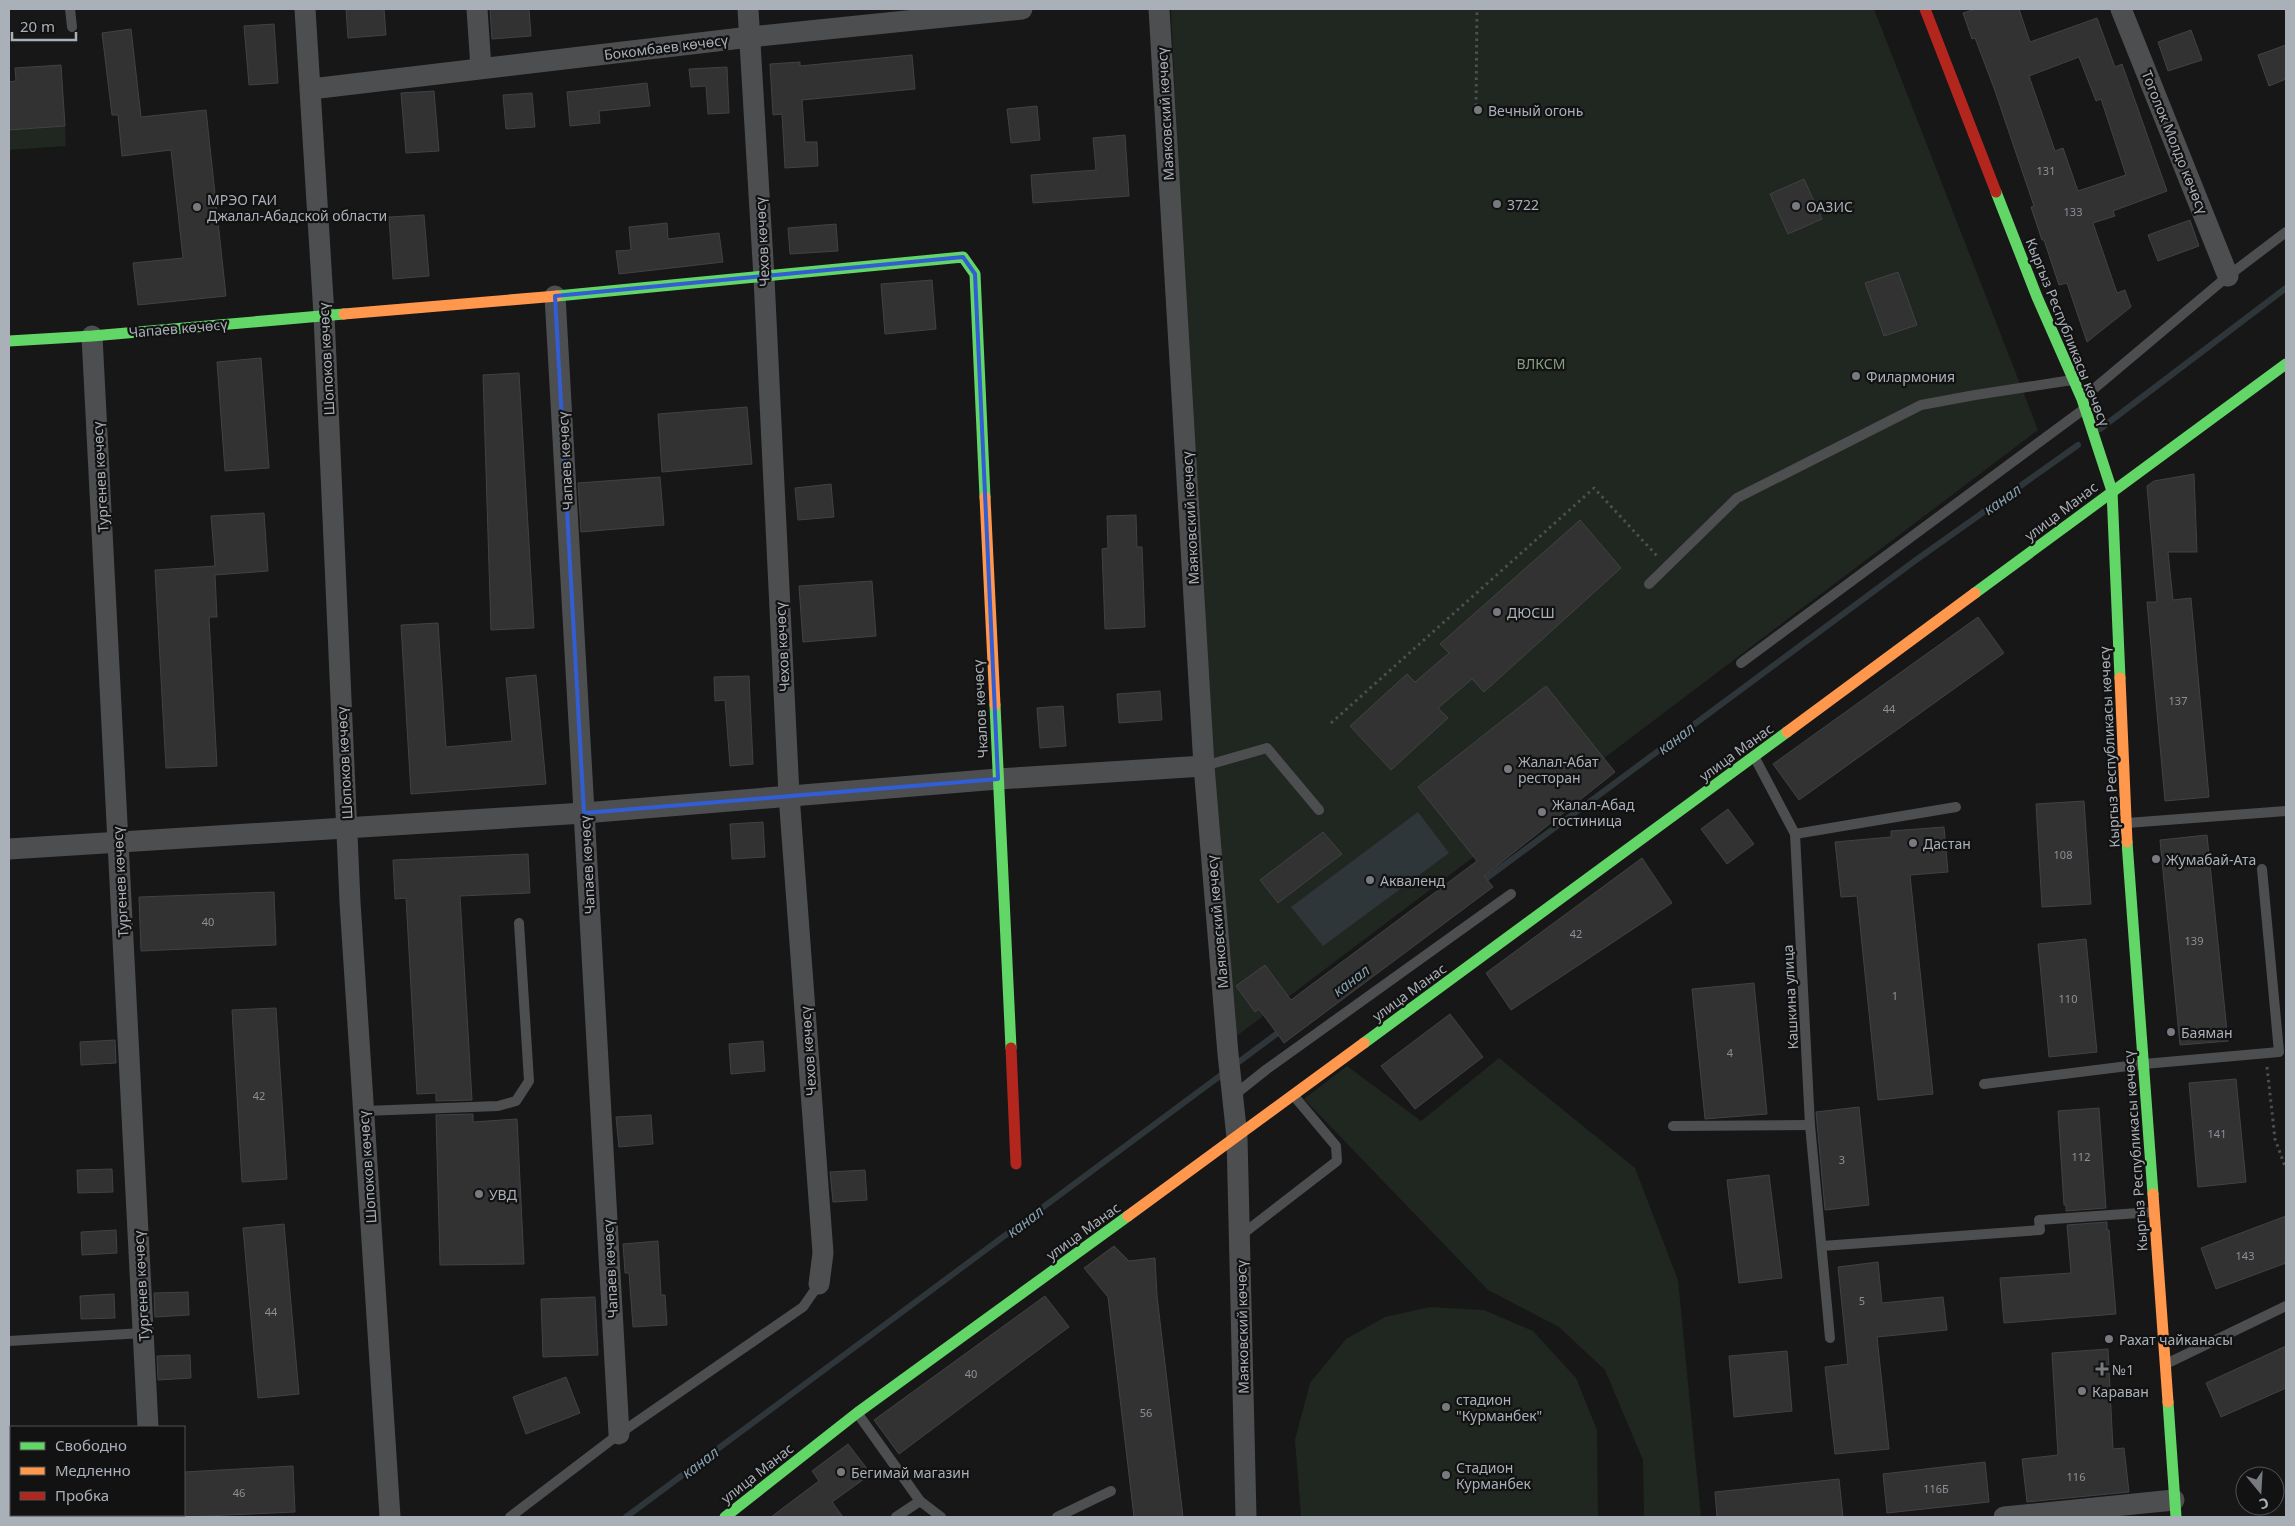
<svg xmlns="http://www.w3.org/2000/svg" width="2295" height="1526" font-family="'Noto Sans',sans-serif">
<rect width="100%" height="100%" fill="#171718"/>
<g fill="#202620">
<path d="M1171 9H1874L2038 430 1234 1038 1202 687Z"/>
<path d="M65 126 66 146 9 150V130Z"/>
<path d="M1499 1058 1635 1168 1678 1280 1701 1517H1644L1643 1460 1605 1370 1559 1327 1488 1290 1304 1099 1347 1066 1421 1121Z"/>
<path d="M1430 1307 1484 1310 1533 1331 1576 1378 1597 1430 1598 1517H1301L1295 1440 1310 1383 1346 1339 1385 1317Z"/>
</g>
<path fill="#2e363a" d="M1418 812 1449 853 1323 946 1291 907Z"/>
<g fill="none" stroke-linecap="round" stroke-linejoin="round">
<g stroke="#2e363a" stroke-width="6">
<path d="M2100 429 2286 288"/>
<path d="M1480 883 1916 560 2078 445"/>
<path d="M626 1517 1283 1029"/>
</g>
</g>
<g fill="#323233" stroke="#404244" fill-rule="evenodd">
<path d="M346 9H384L386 35 348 38Z"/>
<path d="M490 9H529L531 36 492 39Z"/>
<path d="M1976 9H2019L2030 42 2097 18 2115 67 2122 64 2167 191 2113 211 2115 216 2093 223 2117 293 2125 290 2131 307 2087 342 2067 283 2059 285 2044 240H2042L2031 207 2034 206 1994 88 1975 38 1972 39 1963 13ZM2079 57 2096 101 2101 99 2126 175 2078 191 2063 148 2055 151 2029 76Z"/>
<path d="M274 24 278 83 249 85 244 26Z"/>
<path d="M131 29 141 117 206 110 226 296 138 305 133 263 183 258 171 150 122 156 118 115H112L102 33Z"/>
<path d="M2191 30 2202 60 2168 71 2158 42Z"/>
<path d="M2286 45V79L2269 86 2258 55Z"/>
<path d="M912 55 915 89 802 100 805 142H817L818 166 785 168 782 114 773 115 770 64 800 62V66Z"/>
<path d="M61 65 65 126 9 130V82L16 81 15 68Z"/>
<path d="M727 67 729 113 708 114 706 86 691 87 689 69Z"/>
<path d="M647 83 650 106 599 111 600 123 570 126 567 92Z"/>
<path d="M434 91 439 151 406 153 401 93Z"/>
<path d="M532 93 535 127 506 129 503 95Z"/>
<path d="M1037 106 1040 140 1011 143 1007 109Z"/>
<path d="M1125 135 1129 196 1033 203 1031 175 1096 170 1093 138Z"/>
<path d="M1804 179 1822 219 1788 234 1770 194Z"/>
<path d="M424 215 429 276 393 279 389 217Z"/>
<path d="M2190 220 2199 246 2158 261 2148 235Z"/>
<path d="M667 223 668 239 719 233 723 262 619 274 616 251 631 250 629 227Z"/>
<path d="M836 224 838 251 790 254 788 228Z"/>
<path d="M1898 272 1917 325 1884 336 1865 283Z"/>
<path d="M932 280 936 329 885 334 881 284Z"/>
<path d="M261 358 269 468 225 471 217 362Z"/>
<path d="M519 373 534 628 491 630 483 375Z"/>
<path d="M747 407 752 464 662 472 658 414Z"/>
<path d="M2194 474 2197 552H2168L2173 600 2191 598 2209 797 2165 801 2147 602H2157L2147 486 2154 481Z"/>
<path d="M660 477 664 525 581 532 578 483Z"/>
<path d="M831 484 834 517 798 520 795 488Z"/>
<path d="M264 513 268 571 215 575 217 617H209L217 766 166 768 155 570 215 566 211 516Z"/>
<path d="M1136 515 1137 547H1142L1145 627 1105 629 1102 549 1108 548 1107 516Z"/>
<path d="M1580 520 1621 568 1484 692 1472 679 1438 708 1448 718 1391 770 1350 726 1407 674 1415 682 1449 653 1440 644Z"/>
<path d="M872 581 876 636 803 642 799 586Z"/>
<path d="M1978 617 2004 653 1799 800 1773 764Z"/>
<path d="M438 623 446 747 512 741 506 678 536 675 546 784 411 794 401 625Z"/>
<path d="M749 676 753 764 730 766 725 700 715 701 714 677Z"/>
<path d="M1546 686 1615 772 1484 876 1493 887 1284 1043 1259 1009 1255 1012 1236 986 1265 965 1291 1000 1477 861 1418 787Z"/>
<path d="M1160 691 1162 720 1119 723 1117 694Z"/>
<path d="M1063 706 1066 746 1040 748 1037 708Z"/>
<path d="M2084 801 2091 904 2042 907 2036 804Z"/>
<path d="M1728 809 1754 844 1727 864 1701 829Z"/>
<path d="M763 822 765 857 732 859 730 824Z"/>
<path d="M1944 827 1948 872 1910 875 1933 1094 1878 1100 1857 896 1841 897 1835 842 1891 837V831Z"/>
<path d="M1323 832 1342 854 1278 903 1260 880Z"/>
<path d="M2207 835 2228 1041 2180 1045 2160 840Z"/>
<path d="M528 854 530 893 460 896 472 1100 436 1101V1093L417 1094 406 898 395 899 393 860Z"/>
<path d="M1642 858 1672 903 1511 1010 1486 973Z"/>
<path d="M274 892 276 945 141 951 139 897Z"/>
<path d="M2086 939 2097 1052 2049 1057 2038 944Z"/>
<path d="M1754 983 1767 1114 1705 1119 1692 989Z"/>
<path d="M276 1008 287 1179 242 1182 232 1010Z"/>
<path d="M1450 1014 1483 1057 1415 1109 1381 1066Z"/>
<path d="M115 1040 116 1063 81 1065 80 1042Z"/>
<path d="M763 1041 765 1071 731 1074 729 1044Z"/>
<path d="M2236 1079 2246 1182 2198 1187 2189 1083Z"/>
<path d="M1859 1107 1869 1205 1825 1210 1816 1112Z"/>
<path d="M2099 1108 2106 1208 2066 1211V1205H2064L2058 1111Z"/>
<path d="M473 1114V1122L517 1119 524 1264 440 1265 436 1115Z"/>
<path d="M651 1115 653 1144 619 1147 616 1117Z"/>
<path d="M112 1169 113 1192 78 1193 77 1170Z"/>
<path d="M865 1170 867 1200 833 1202 830 1172Z"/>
<path d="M1769 1175 1782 1278 1739 1283 1727 1180Z"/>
<path d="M2286 1216V1263L2216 1289 2201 1248Z"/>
<path d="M2107 1222V1230H2109L2116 1314 2004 1323 2000 1278 2071 1273 2067 1225Z"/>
<path d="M284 1224 299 1394 258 1398 243 1228Z"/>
<path d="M116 1230 117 1253 82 1255 81 1232Z"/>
<path d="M658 1241 661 1295H665L667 1325 633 1327 629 1273H625L623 1244Z"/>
<path d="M1114 1246 1129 1261 1155 1258 1157 1296 1183 1517H1134L1108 1297 1084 1268Z"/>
<path d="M1878 1262 1882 1303 1943 1297 1947 1330 1877 1337 1889 1449 1835 1454 1825 1367 1848 1364 1838 1267Z"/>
<path d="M188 1292 189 1315 155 1317 154 1293Z"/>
<path d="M114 1294 115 1318 81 1319 80 1296Z"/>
<path d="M1045 1296 1069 1327 899 1454 874 1420Z"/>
<path d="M595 1297 598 1355 543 1357 541 1299Z"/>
<path d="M2286 1346V1388L2221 1417 2206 1383Z"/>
<path d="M2108 1349 2113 1449 2124 1448 2129 1492 2027 1502 2022 1459 2058 1455 2052 1353Z"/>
<path d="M1787 1351 1792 1411 1734 1417 1729 1356Z"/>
<path d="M190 1355 191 1378 158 1380 157 1356Z"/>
<path d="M566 1377 580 1413 526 1434 513 1397Z"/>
<path d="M848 1444 871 1474 832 1502 843 1517H771L819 1481 812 1471Z"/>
<path d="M1985 1462 1989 1502 1887 1513 1883 1474Z"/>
<path d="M293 1466 295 1512 184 1517V1472Z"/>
<path d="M1839 1479 1843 1517H1717L1715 1492Z"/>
</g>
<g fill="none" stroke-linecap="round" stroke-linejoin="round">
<g stroke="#4d4f51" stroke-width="3" stroke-dasharray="2.5 4" stroke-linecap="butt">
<path d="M1476 106 1477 9"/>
<path d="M1331 723 1594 488 1658 557"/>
<path d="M2267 1067 2275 1139 2286 1169"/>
</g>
<g stroke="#4c4e50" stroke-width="10">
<path d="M70 9 72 27"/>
<path d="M2083 398 2228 276 2286 232"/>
<path d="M1649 584 1737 498 1921 405 1975 395 2072 380"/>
<path d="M1741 663 2084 409"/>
<path d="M1755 758 1795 834 1810 1125 1830 1338"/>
<path d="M1204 766 1267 748 1319 810"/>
<path d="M2127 823 2286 811"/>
<path d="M1795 834 1956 807"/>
<path d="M1984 1084 2144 1064 2279 1052 2262 869"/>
<path d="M1233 1096 1267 1069 1511 894"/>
<path d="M364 1111 498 1106 516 1101 529 1081 519 923"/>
<path d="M1673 1126 1810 1125"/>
<path d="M1240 1236 1337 1161 1336 1146 1294 1096"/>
<path d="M1822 1246 2040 1230 2039 1220 2153 1212"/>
<path d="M9 1341 143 1333"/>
<path d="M2168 1363 2286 1306"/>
<path d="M858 1414 920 1501 896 1517"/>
<path d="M920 1501 941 1517"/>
<path d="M510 1517 619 1434 803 1307 819 1284"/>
<path d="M1057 1517 1111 1491"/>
</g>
<g stroke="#4c4e50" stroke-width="21">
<path d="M305 9 324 315 350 902 390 1517"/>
<path d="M477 9 481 68"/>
<path d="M748 9 764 278 789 795 823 1253 819 1284"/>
<path d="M1159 9 1204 766 1228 1054 1237 1137 1246 1517"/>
<path d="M2121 9 2228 276"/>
<path d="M311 89 750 37 1022 9"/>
<path d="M555 296 619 1434"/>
<path d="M92 336 148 1427"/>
<path d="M9 849 584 813 998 779 1204 766"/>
<path d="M153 1515V1517"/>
<path d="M2004 1517 2174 1500"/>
</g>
<g stroke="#63d668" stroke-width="11">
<path d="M1996 192 2037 297 2082 399 2112 491 2120 678"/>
<path d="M557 296 963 257 975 274 985 497"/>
<path d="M9 341 92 336 344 314"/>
<path d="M1975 593 2286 364"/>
<path d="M995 705 1011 1048"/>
<path d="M2127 842 2153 1194"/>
<path d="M1364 1043 1787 732"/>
<path d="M2168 1402 2176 1517"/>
<path d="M725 1517 857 1413 1128 1216"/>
</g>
<g stroke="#ff974d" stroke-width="11">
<path d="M344 314 557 296"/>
<path d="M985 497 995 705"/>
<path d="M2120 678 2127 842"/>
<path d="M1787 732 1975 593"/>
<path d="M2153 1194 2168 1402"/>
<path d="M1128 1216 1364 1043"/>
</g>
<g stroke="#b3261e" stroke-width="11">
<path d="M1925 9 1996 192"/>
<path d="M1011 1048 1016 1164"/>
</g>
</g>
<path fill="none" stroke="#325dd3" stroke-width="4" stroke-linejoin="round" d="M963 257 975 274 998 779 584 813 555 296Z"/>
<g fill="#777a7f" stroke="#121213" stroke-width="2">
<circle cx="1478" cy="110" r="5"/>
<circle cx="1497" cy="204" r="5"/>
<circle cx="1796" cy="206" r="5"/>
<circle cx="197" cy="207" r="5"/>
<circle cx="1856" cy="376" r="5"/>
<circle cx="1497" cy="612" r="5"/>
<circle cx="1508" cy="769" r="5"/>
<circle cx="1542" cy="812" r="5"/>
<circle cx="1913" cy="843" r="5"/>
<circle cx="2156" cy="859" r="5"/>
<circle cx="1370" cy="880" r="5"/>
<circle cx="2171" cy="1032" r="5"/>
<circle cx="479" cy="1194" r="5"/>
<circle cx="2109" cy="1339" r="5"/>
<path d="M2099.5 1361.5h5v5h5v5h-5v5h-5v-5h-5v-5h5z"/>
<circle cx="2082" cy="1391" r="5"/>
<circle cx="1446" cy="1407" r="5"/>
<circle cx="841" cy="1472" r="5"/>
<circle cx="1446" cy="1475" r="5"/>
</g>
<g text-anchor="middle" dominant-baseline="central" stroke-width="4.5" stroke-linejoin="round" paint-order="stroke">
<g font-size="11" fill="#8c9096">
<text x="2046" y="170">131</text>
<text x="2073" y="211">133</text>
<text x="2178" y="700">137</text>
<text x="1889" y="708">44</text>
<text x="2063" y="854">108</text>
<text x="208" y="921">40</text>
<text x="1576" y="933">42</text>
<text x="2194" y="940">139</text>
<text x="1895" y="995">1</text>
<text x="2068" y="998">110</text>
<text x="1730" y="1052">4</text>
<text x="259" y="1095">42</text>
<text x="2217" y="1133">141</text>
<text x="2081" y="1156">112</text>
<text x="1842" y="1159">3</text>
<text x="2245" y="1255">143</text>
<text x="1862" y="1300">5</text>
<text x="271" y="1311">44</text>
<text x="971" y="1373">40</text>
<text x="1146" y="1412">56</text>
<text x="2076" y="1476">116</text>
<text x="1936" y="1488">116Б</text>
<text x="239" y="1492">46</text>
</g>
<g font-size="14" fill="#aab0b7" stroke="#121213">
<text transform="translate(666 47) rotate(-7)">Бокомбаев көчөсү</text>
<text transform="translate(1165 114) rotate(-93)">Маяковский көчөсү</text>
<text transform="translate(2175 142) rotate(68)">Тоголок Молдо көчөсү</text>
<text transform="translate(762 242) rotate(-93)">Чехов көчөсү</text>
<text transform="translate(178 328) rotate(-5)">Чапаев көчөсү</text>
<text transform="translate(2068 332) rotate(68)">Кыргыз Республикасы көчөсү</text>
<text transform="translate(326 359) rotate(-93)">Шопоков көчөсү</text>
<text transform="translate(565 461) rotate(-93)">Чапаев көчөсү</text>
<text transform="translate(100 477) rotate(-93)">Тургенев көчөсү</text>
<text transform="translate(2061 511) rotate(-37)">улица Манас</text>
<text transform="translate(1190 518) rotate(-93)">Маяковский көчөсү</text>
<text transform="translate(782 647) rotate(-93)">Чехов көчөсү</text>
<text transform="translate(980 709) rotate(-93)">Чкалов көчөсү</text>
<text transform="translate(2109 747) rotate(-93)">Кыргыз Республикасы көчөсү</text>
<text transform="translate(1736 752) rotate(-36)">улица Манас</text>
<text transform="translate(344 763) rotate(-93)">Шопоков көчөсү</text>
<text transform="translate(587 865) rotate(-93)">Чапаев көчөсү</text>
<text transform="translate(120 882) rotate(-93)">Тургенев көчөсү</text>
<text transform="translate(1217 922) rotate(-95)">Маяковский көчөсү</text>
<text transform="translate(1409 992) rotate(-36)">улица Манас</text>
<text transform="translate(1790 997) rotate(-93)">Кашкина улица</text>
<text transform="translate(808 1051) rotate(-94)">Чехов көчөсү</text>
<text transform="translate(2135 1151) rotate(-94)">Кыргыз Республикасы көчөсү</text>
<text transform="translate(367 1167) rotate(-94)">Шопоков көчөсү</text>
<text transform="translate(1083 1231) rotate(-36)">улица Манас</text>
<text transform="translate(610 1269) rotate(-93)">Чапаев көчөсү</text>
<text transform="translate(141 1286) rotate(-93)">Тургенев көчөсү</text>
<text transform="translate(1242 1327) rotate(-91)">Маяковский көчөсү</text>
<text transform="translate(757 1473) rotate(-38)">улица Манас</text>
</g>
<g font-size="14" fill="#aab0b7" stroke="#121213" text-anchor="start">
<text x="1488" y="110">Вечный огонь</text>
<text x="207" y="199">МРЭО ГАИ<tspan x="207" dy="16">Джалал-Абадской области</tspan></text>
<text x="1507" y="204">3722</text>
<text x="1806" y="206">ОАЗИС</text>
<text x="1866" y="376">Филармония</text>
<text x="1507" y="612">ДЮСШ</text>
<text x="1518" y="761">Жалал-Абат<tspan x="1518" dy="16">ресторан</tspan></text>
<text x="1552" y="804">Жалал-Абад<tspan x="1552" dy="16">гостиница</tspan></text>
<text x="1923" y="843">Дастан</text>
<text x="2166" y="859">Жумабай-Ата</text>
<text x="1380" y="880">Акваленд</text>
<text x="2181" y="1032">Баяман</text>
<text x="489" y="1194">УВД</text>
<text x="2119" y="1339">Рахат чайканасы</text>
<text x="2112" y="1369">№1</text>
<text x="2092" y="1391">Караван</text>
<text x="1456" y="1399">стадион<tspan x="1456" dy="16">"Курманбек"</tspan></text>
<text x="1456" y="1467">Стадион<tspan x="1456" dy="16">Курманбек</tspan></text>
<text x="851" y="1472">Бегимай магазин</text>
</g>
<g font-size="14" fill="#86a084" stroke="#121213">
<text x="1541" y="363">ВЛКСМ</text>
</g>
<g font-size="15" font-style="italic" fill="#85a1ae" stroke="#121213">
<text transform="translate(2002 499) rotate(-35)">канал</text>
<text transform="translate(1676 738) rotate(-37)">канал</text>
<text transform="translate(1351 980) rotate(-37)">канал</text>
<text transform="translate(1025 1221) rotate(-37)">канал</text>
<text transform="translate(700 1462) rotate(-37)">канал</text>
</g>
</g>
<rect width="2295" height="1526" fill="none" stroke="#aab0b7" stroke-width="20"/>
<rect x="10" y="1426" width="175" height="90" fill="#121213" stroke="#4f5155"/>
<rect x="20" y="1442" width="25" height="8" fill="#63d668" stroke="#4f5155"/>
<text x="55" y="1451" font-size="15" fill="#aab0b7">Свободно</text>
<rect x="20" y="1467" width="25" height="8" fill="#ff974d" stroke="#4f5155"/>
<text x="55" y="1476" font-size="15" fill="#aab0b7">Медленно</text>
<rect x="20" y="1492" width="25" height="8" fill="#b3261e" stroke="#4f5155"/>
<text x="55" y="1501" font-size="15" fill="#aab0b7">Пробка</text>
<g transform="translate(2260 1491) rotate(162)"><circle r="24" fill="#121213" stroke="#4f5155"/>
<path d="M0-4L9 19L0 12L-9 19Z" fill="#777a7f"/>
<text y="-8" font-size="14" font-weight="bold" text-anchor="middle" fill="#aab0b7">С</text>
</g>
<path d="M12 32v8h64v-8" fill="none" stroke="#aab0b7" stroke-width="2.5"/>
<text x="20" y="32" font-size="15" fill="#aab0b7" stroke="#121213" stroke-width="4" paint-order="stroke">20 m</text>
</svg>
